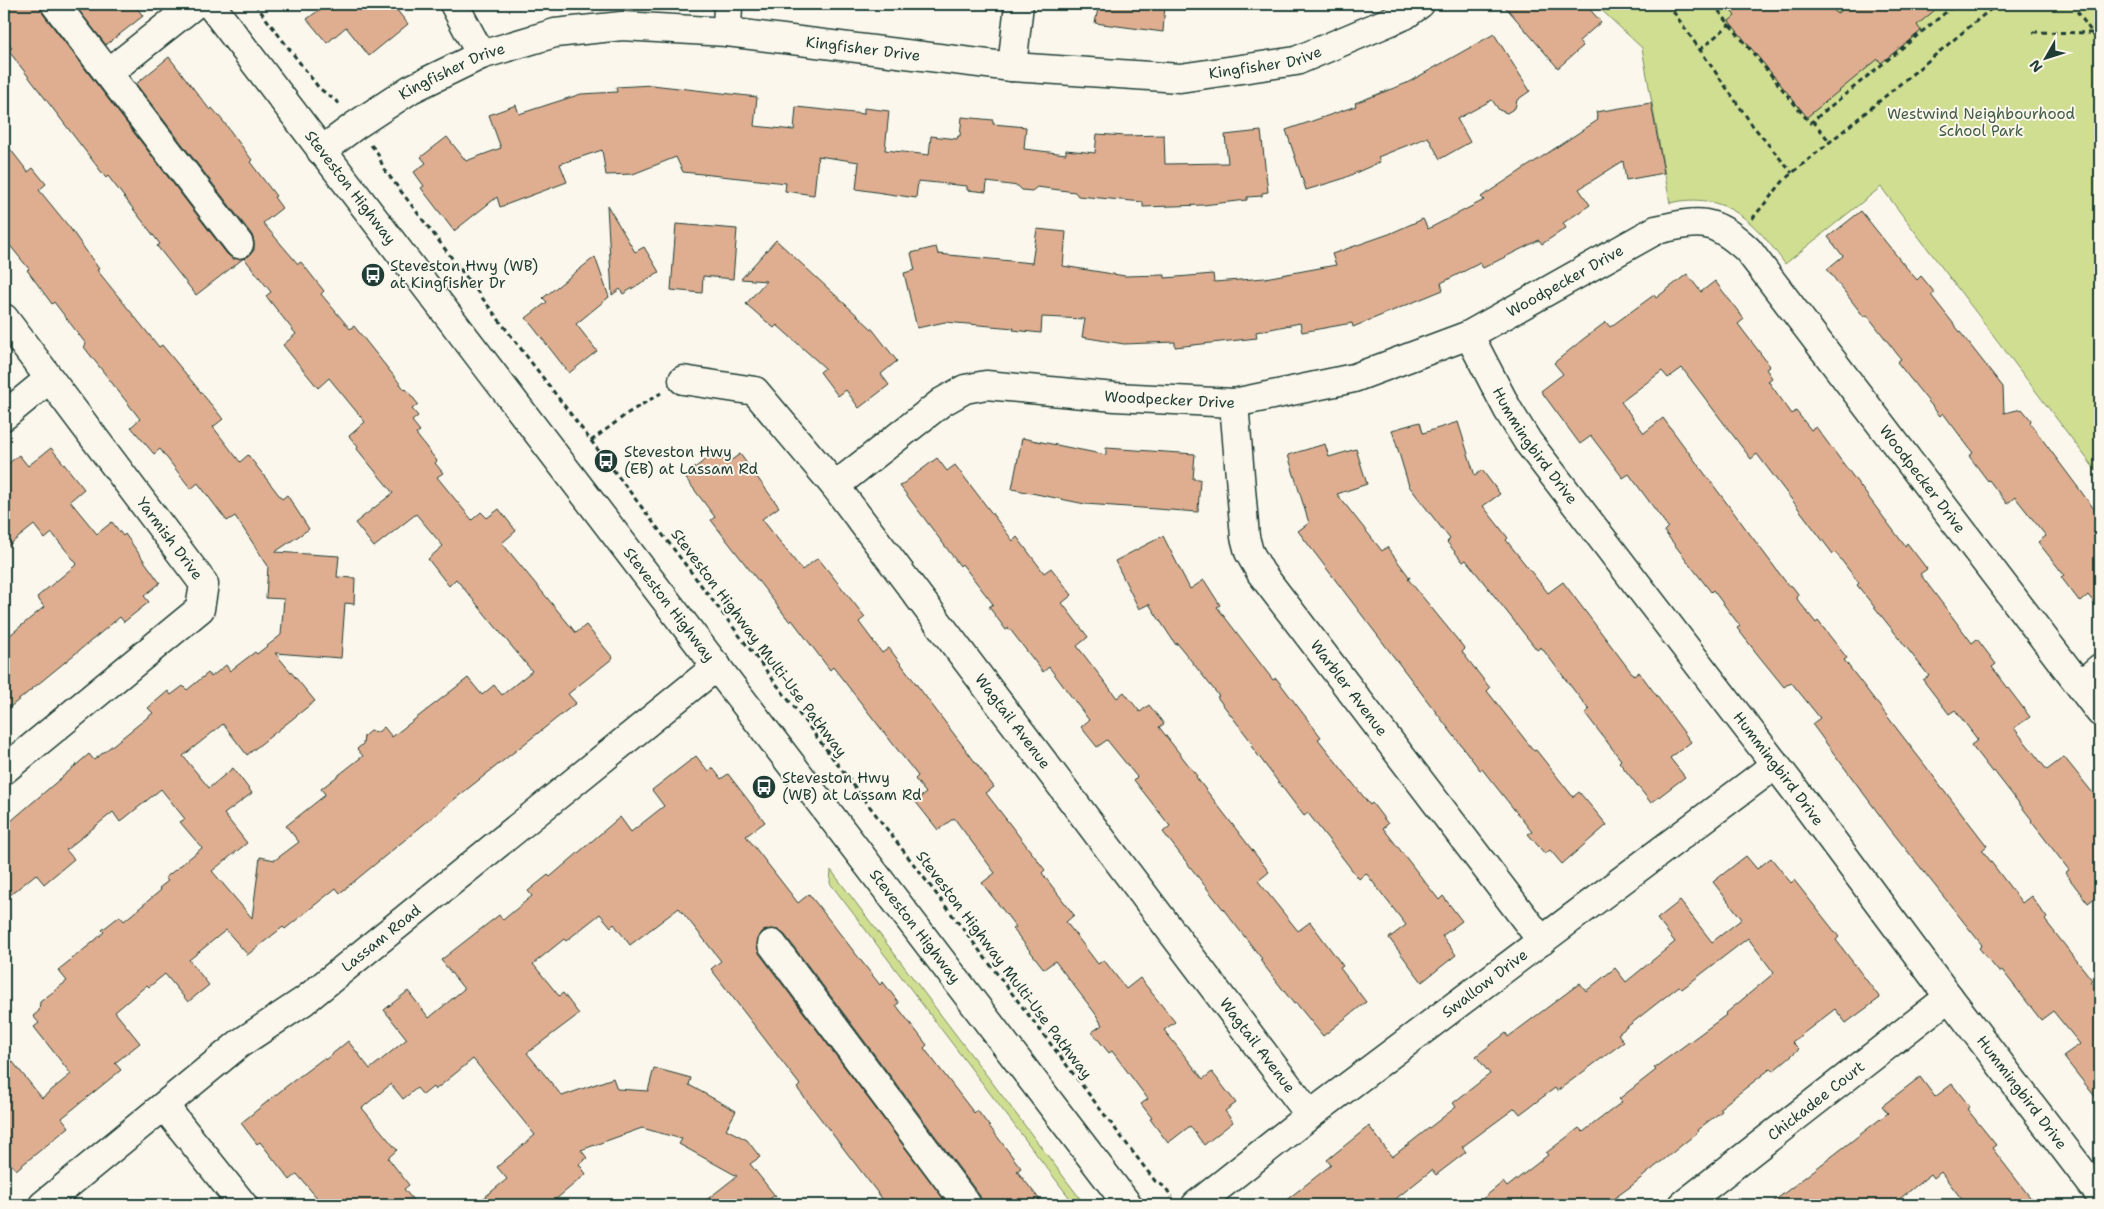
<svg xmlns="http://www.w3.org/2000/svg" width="2104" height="1209" font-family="'Shantell Sans',sans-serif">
<rect width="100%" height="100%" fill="#fbf7ec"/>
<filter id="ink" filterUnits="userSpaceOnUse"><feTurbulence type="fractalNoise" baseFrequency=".02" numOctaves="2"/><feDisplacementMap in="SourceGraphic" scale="10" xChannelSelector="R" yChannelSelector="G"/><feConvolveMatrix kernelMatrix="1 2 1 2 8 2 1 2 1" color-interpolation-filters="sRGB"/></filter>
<g filter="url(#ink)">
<g fill="#d0de91" stroke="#788e62">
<path d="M1595 4H2100V476L1881 187 1785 264C1756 223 1725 190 1670 203L1642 48Z"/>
<path d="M831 870 1085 1205H1075L830 883Z"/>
</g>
<g fill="#dfae90" stroke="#1f3d34">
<path d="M4 4H40L43 14 227 254 233 259 244 258 196 295 157 246 160 244 108 176 106 178 8 50 12 48 4 38Z"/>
<path d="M74 4H134L143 16 106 45Z"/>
<path d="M327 4H392L408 24 369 56 346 27 327 43 307 19Z"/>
<path d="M1099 4H1165L1163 32 1095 23Z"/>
<path d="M1503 4H1585L1601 22 1579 41 1583 46 1558 68Z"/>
<path d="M1726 4H1829L1837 14 1849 4H1942L1917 25 1921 31 1881 63 1878 59 1807 117 1729 21 1735 16Z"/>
<path d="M1494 34 1530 91 1517 100 1515 108 1507 113 1499 110 1492 100 1457 119 1470 142 1440 159 1428 137 1378 157 1380 162 1342 179 1306 190 1286 130 1356 106 1355 103 1407 83Z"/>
<path d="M169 57 210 110 212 108 223 121 252 160 250 162 276 196 274 197 282 208 263 223 298 264 301 262 324 291 321 294 350 329 354 326 405 390 406 389 418 404 412 409 418 416 412 421 420 431 416 434 437 461 435 463 443 473 437 477 472 520 481 512 487 518 499 509 516 531 502 543 576 633 586 625 613 658 568 694 576 703 451 802 340 893 336 888 285 929 283 927 246 956 247 954 226 930 189 960 209 985 188 1002 165 974 149 987 147 985 115 1012 140 1043 115 1063 121 1070 62 1118 69 1127 16 1170 4 1156V1051L42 1098 71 1074 34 1027 39 1023 33 1016 39 1011 40 1002 67 981 58 970 92 943 104 932 102 930 120 916 124 921 161 890 159 888 168 881 165 878 202 848 180 822 185 819 161 789 120 822 113 812 66 850 74 859 44 884 36 874 4 900V827L89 754 94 760 153 713 148 708 168 691 171 695 183 686 187 690 208 673 211 677 226 665 230 671 255 652 257 654 281 635 284 599 266 598 268 566 235 516 227 521 198 483 191 489 160 449 154 454 131 427 140 419 84 347 86 344 54 302 52 304 27 270 29 269 4 238V141L28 172 33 168 46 184 39 190 70 228 99 269 97 270 159 347 162 345 223 419 213 427 240 462 248 455 282 499 287 495 309 529 275 552 339 556 337 577 355 578 354 604 345 603 341 658 275 653 315 701 247 755 223 724 183 756 209 788 233 768 252 793 224 814 247 843 212 871 252 918 260 857 275 860 299 842 286 826 324 796 325 794 321 789 363 756 357 749 363 744 364 736 370 731 378 732 384 727 392 737 468 678 482 695 494 685 502 695 532 671 456 579 449 586 428 559 443 546 416 514 374 547 355 523 393 493 357 449 358 447 349 436 365 422 329 378 318 388 283 345 296 334 266 296 271 292 244 258 249 256 254 250V242L252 235 136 84Z"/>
<path d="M652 85 757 97 754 126 794 130 796 107 864 114V108L889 111 885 150 929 155 931 136 957 139 958 136H960L962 117 993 120V124L1026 127 1024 149 1066 154V150L1095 153 1097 134 1125 136 1164 135 1165 164 1228 163 1225 135 1261 131 1268 192 1262 193V196L1247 197V200L1203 205 1143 207V202L1078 196 1075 192 1037 187 1032 191 1022 190 1018 186 987 182 986 192 967 190V186L918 181 916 198 856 189 859 162 818 156 814 195 785 191 786 183 683 172 676 157 633 174 606 175 602 150 560 164 567 182 500 207 497 197 454 231 421 188 424 186 414 172 426 163 421 157 447 137 466 161 501 148 489 115 516 105 519 114 581 94 617 92 616 87Z"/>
<path d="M1651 103 1664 173 1626 180 1623 161 1579 189 1590 205 1563 223 1566 228 1542 244 1539 240 1483 268 1480 263 1441 283 1443 290 1353 327 1352 323 1302 332 1300 323 1256 332 1257 338 1175 347V342L1124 344 1082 337 1085 319 1042 317 1041 333 1013 330 1014 328 945 322 917 328 904 273 915 270 911 253 936 247 938 254 1032 263 1037 229 1066 232 1063 266 1125 276 1165 275V278L1213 274 1214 282 1265 278 1336 265 1332 254 1389 234 1423 219 1428 229 1484 200 1481 197 1598 120 1596 112Z"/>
<path d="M607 205 635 252 644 247 659 272 623 294 620 289 612 295Z"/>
<path d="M1861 211 1900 260 1917 280 1921 276 1935 293 1931 295 2003 387 2004 413 2022 409 2031 420 2030 423 2100 517V610L2088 595 2080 602 2061 577 2064 575 2038 542 2046 536 2015 497 2007 504 1989 480 1988 481 1969 456 1973 453 1943 413 1940 416 1897 362 1901 359 1867 315 1864 317 1827 269 1843 256 1828 237Z"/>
<path d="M676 224 737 229 733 279 703 276 702 293 671 290Z"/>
<path d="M776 240 873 330 897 361 881 374 889 385 859 408 846 390 838 396 820 372 825 368 777 325 774 328 746 304 766 281 741 279Z"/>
<path d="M595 257 609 297 576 324 597 351 569 373 526 318 547 302 543 298Z"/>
<path d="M1687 274 1701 292 1715 281 1744 319 1738 324 1770 366 1766 369 1772 378 1768 381 1792 414 1796 411 1811 430 1816 427 1905 546 1907 543 1927 569 1920 574 1972 643 1977 639 1996 664 1992 667 2030 717 2014 728 2047 770 2064 757 2100 802V894L2088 903 2065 873 2069 870 2031 821 2032 820 1994 771 1992 772 1971 745 1978 740 1955 710 1949 714 1923 680 1929 676 1857 585 1859 583 1835 552 1833 554 1757 454 1751 459 1682 368 1668 378 1662 371 1621 402 1644 433 1663 418 1788 585 1792 586 1798 594 1797 599 1816 623 1818 621 1847 658 1844 660 1987 846 1982 850 2022 903 2031 896 2047 918 2045 920 2092 980 2090 982 2100 995V1103L2063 1056 2080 1044 2053 1011 2041 1020 2002 970 1999 972 1979 948 1982 945 1890 829 1812 724 1820 718 1791 682 1784 687 1758 655 1737 628 1740 626 1713 590 1711 592 1664 531 1668 527 1629 474 1623 478 1591 436 1580 444 1541 391 1563 374 1554 363 1582 340 1606 322 1610 327 1654 295 1656 298Z"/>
<path d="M1420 422 1423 433 1458 422 1475 476 1482 470 1500 494 1483 506 1508 538 1506 540 1548 593 1563 582 1634 676 1639 672 1691 742 1670 758 1685 777 1651 803 1619 762 1621 760 1585 713 1589 710 1541 647 1537 650 1466 560 1463 562 1447 542 1450 539 1409 486 1392 430Z"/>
<path d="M1022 438 1106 455V448L1195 454 1193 479H1200L1198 512 1085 504 1012 489Z"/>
<path d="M1325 444 1329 457 1356 449 1367 484 1337 494 1382 551 1387 547 1410 578 1408 579 1465 649 1462 652 1490 688 1487 691 1534 751 1536 750 1573 797 1579 792 1607 825 1562 864 1550 850 1545 854 1528 834 1532 832 1482 769 1480 770 1298 531 1309 523 1288 455Z"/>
<path d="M51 448 84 489 70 501 97 534 112 522 123 536 125 534 160 583 144 596 149 602 124 622 120 617 4 712V640L44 607 37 597 77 564 52 533 45 539 34 525 4 549V467L19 455 28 466Z"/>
<path d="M717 451 726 464 740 454 779 507 762 519 802 570 818 558 865 617 859 622 882 653 889 648 994 787 986 793 1045 870 1042 873 1074 915 1066 922 1098 964 1104 960 1126 989 1140 978 1175 1022 1164 1030 1203 1079 1212 1072 1236 1103 1225 1111 1233 1122 1204 1145 1190 1126 1168 1143 1150 1119 1152 1118 1141 1104 1148 1099 1112 1051 1109 1053 1092 1032 1102 1025 1095 1013 1055 961 1044 969 1013 929 1016 927 982 883 995 873 954 818 938 830 915 801 926 793 915 779 918 776 833 667 830 670 792 620 790 622 711 520 715 517 684 476Z"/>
<path d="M937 458 947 471 955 465 1013 541 1017 537 1044 573 1051 568 1072 595 1062 603 1088 637 1077 646 1117 698 1124 692 1140 712 1149 705 1164 724 1159 727 1197 776 1196 777 1269 872 1258 881 1298 931 1310 922 1343 966 1340 968 1366 1002 1323 1036 1296 1003 1294 1004 1260 960 1262 959 1163 832 1170 826 1134 780 1137 777 1107 740 1097 747 1081 727 1089 720 1049 667 1043 672 1009 628 1006 630 989 607 993 604 962 564 960 566 900 486Z"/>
<path d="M1163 536 1190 589 1204 580 1220 605 1217 607 1273 680 1276 678 1321 737 1318 739 1370 805 1372 803 1388 824 1383 828 1439 900 1443 896 1462 921 1442 936 1456 955 1422 982 1389 938 1406 925 1366 873 1359 879 1308 813 1304 816 1251 746 1253 744 1217 697 1219 696 1177 643 1176 645 1149 604 1139 609 1115 561Z"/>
<path d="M696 756 708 771 713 768 721 779 728 774 765 822 746 836 798 903 809 894 880 985 883 982 899 1003 896 1005 927 1045 924 1048 974 1113 977 1110 1021 1168 1017 1171 1044 1205H982L980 1196 785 935 778 930 770 929 763 931 758 938 757 946 759 953 948 1205H887L797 1088 800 1085 711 969 721 961 679 908 630 945 614 924 611 927 600 914 566 941 564 939 533 964 559 996 563 993 579 1014 527 1053 562 1096 613 1078 617 1089 648 1091 654 1068 691 1078 689 1085 736 1111 726 1129 747 1140 760 1157 750 1164 776 1197 774 1196 761 1205H700L737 1176 679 1144 682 1139 642 1128 581 1150 587 1158 579 1164 586 1174 549 1205H475L507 1179 497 1167 535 1135 473 1059 435 1090 433 1087 423 1095 417 1088 403 1099 391 1084 362 1108 397 1150 388 1158 409 1185 404 1189 417 1205H323L297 1174 290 1180 260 1142 257 1144 241 1123 288 1085 324 1058 325 1060 348 1041 370 1069 407 1039 384 1010 408 991 429 1018 464 989 441 960 499 915 503 920 532 896 528 891 548 875 550 877 620 817 631 832 664 806 652 790Z"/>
<path d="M1746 856 1757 869 1771 858 1791 883 1794 880 1839 937 1836 940 1880 998 1846 1023 1835 1009 1792 1042 1799 1049 1773 1071 1770 1069 1720 1108 1722 1111 1697 1130 1698 1132 1630 1187 1605 1205H1475L1503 1182 1507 1187 1548 1155 1546 1153 1579 1128 1583 1132 1622 1102 1619 1099 1656 1070 1654 1068 1726 1015 1725 1014 1774 973 1748 938 1682 989 1679 986 1618 1034 1624 1042 1557 1091 1555 1088 1520 1114 1515 1108 1462 1147 1466 1152 1436 1175 1432 1170 1388 1205H1280L1331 1165 1327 1160 1369 1126 1392 1157 1456 1107 1453 1103 1490 1074 1476 1056 1506 1033 1508 1037 1580 983 1586 991 1615 968 1626 982 1675 942 1657 919 1680 901 1712 942 1742 919 1713 882Z"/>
<path d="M1920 1077 1935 1097 1952 1084 1970 1107 1967 1109 1996 1145 1992 1148 2036 1205H1966L1941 1172 1934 1178 1931 1174 1892 1205H1769L1888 1113 1882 1106Z"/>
</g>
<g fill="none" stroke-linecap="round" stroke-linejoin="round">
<g stroke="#1f3d34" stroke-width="31">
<g id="minor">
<path d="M55 4 239 244"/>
<path d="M454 4 481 55"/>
<path d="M727 32 728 4"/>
<path d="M1012 67 1019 4"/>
<path d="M108 73 195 4"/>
<path id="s1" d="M321 151 356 125 411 89 481 55 555 33 622 26 727 32 1012 67 1180 78 1296 61 1405 15 1420 4"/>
<path id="s2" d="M4 318 204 584 200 609 4 770"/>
<path id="s3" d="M1469 335 1508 410 1528 442 1795 790 1949 997 2100 1195"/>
<path id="s4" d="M683 380 755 391 835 486 1310 1115"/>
<path id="s5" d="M1234 403 1245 537 1249 552 1261 573 1542 941"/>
<path d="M4 416 49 379"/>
<path id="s6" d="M835 486 942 402 965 389 986 385 1115 397 1234 403 1354 378 1469 335 1656 230C1701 220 1712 217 1748 250L2100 712"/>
<path d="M2080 685 2100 668"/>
<path d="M772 944 967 1205"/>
<path d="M165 1107 243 1205"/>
<path id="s7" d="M43 1205 239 1044 304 1001 717 666"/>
<path id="s8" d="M1196 1205 1310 1115 1775 765"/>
<path id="s9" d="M1683 1205 1949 997"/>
</g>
</g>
<g stroke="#1f3d34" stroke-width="31">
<g id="major">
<path id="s10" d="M210 4 1128 1205"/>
</g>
</g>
<g stroke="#1f3d34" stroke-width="3" stroke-dasharray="5 4" stroke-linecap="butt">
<path d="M255 4 319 88 340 104"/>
<path d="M1668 4 1753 126 1792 173"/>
<path d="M1713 4 1810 123 1956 4"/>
<path d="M2072 4 2100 44"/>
<path d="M1673 11 1681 4"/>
<path d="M2033 32 2092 33"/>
<path d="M1700 50 1730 24"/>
<path d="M1813 121 1830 142"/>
<path d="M371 145 377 152 384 169 1155 1181 1165 1187 1172 1197"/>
<path d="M1752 219 1785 179 1997 4"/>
<path d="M591 441 628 413 661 393"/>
</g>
<use href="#minor" stroke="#fbf7ec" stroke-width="28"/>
<use href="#major" stroke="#fbf7ec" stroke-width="28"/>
</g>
</g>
<defs>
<g id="bus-disc" transform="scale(1.25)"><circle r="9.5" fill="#1f3d34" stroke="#fbf7ec"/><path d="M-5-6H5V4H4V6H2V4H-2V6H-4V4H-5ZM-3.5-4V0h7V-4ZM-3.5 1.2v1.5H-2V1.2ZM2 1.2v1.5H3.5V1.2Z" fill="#fff"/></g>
</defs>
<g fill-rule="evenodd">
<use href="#bus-disc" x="373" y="275"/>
<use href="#bus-disc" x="606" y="461"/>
<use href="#bus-disc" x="764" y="787"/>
</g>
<g text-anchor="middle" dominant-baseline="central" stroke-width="4" stroke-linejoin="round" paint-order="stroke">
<g font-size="15" fill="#1f3d34" stroke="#fbf7ec">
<text stroke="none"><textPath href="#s1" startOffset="574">Kingfisher Drive</textPath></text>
<text stroke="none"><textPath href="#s1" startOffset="979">Kingfisher Drive</textPath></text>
<text stroke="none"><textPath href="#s1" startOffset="154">Kingfisher Drive</textPath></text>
<text stroke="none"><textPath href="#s10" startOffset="231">Steveston Highway</textPath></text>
<text stroke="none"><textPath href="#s6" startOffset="788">Woodpecker Drive</textPath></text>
<text stroke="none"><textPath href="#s6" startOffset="368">Woodpecker Drive</textPath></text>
<text stroke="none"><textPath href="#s3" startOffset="129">Hummingbird Drive</textPath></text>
<text stroke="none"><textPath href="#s6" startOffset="1281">Woodpecker Drive</textPath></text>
<text stroke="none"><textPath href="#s2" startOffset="276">Yarmish Drive</textPath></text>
<text stroke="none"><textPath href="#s10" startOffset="756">Steveston Highway</textPath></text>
<text transform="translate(759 643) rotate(53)">Steveston Highway Multi-Use Pathway</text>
<text stroke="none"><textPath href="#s5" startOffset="319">Warbler Avenue</textPath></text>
<text stroke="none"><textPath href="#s4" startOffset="492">Wagtail Avenue</textPath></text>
<text stroke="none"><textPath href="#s3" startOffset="534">Hummingbird Drive</textPath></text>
<text stroke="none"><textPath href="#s10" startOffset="1161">Steveston Highway</textPath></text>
<text stroke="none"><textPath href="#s7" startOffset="431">Lassam Road</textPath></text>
<text transform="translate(1004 965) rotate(53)">Steveston Highway Multi-Use Pathway</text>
<text stroke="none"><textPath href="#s8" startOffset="364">Swallow Drive</textPath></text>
<text stroke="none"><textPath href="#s4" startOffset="898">Wagtail Avenue</textPath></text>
<text stroke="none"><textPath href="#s3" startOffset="939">Hummingbird Drive</textPath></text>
<text stroke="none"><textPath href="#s9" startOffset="169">Chickadee Court</textPath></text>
</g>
<g font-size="15" fill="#425d47" stroke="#fbf7ec">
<text x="1981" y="114">Westwind Neighbourhood<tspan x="1981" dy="17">School Park</tspan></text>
</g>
<g font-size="15" fill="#1f3d34" stroke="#fbf7ec" text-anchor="start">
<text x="390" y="266">Steveston Hwy (WB)<tspan x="390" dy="17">at Kingfisher Dr</tspan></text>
<text x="624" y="452">Steveston Hwy<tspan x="624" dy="17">(EB) at Lassam Rd</tspan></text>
<text x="782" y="778">Steveston Hwy<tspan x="782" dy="17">(WB) at Lassam Rd</tspan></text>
</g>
</g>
<rect width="2104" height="1209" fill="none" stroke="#fbf7ec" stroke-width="20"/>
<rect x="10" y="10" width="2084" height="1189" fill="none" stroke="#1f3d34" stroke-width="2" filter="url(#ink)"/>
<g transform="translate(2046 58) rotate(231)" stroke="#fbf7ec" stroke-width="4" paint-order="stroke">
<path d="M0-4L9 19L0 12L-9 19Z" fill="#1f3d34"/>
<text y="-8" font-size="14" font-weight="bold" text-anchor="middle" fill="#1f3d34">N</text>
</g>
</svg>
